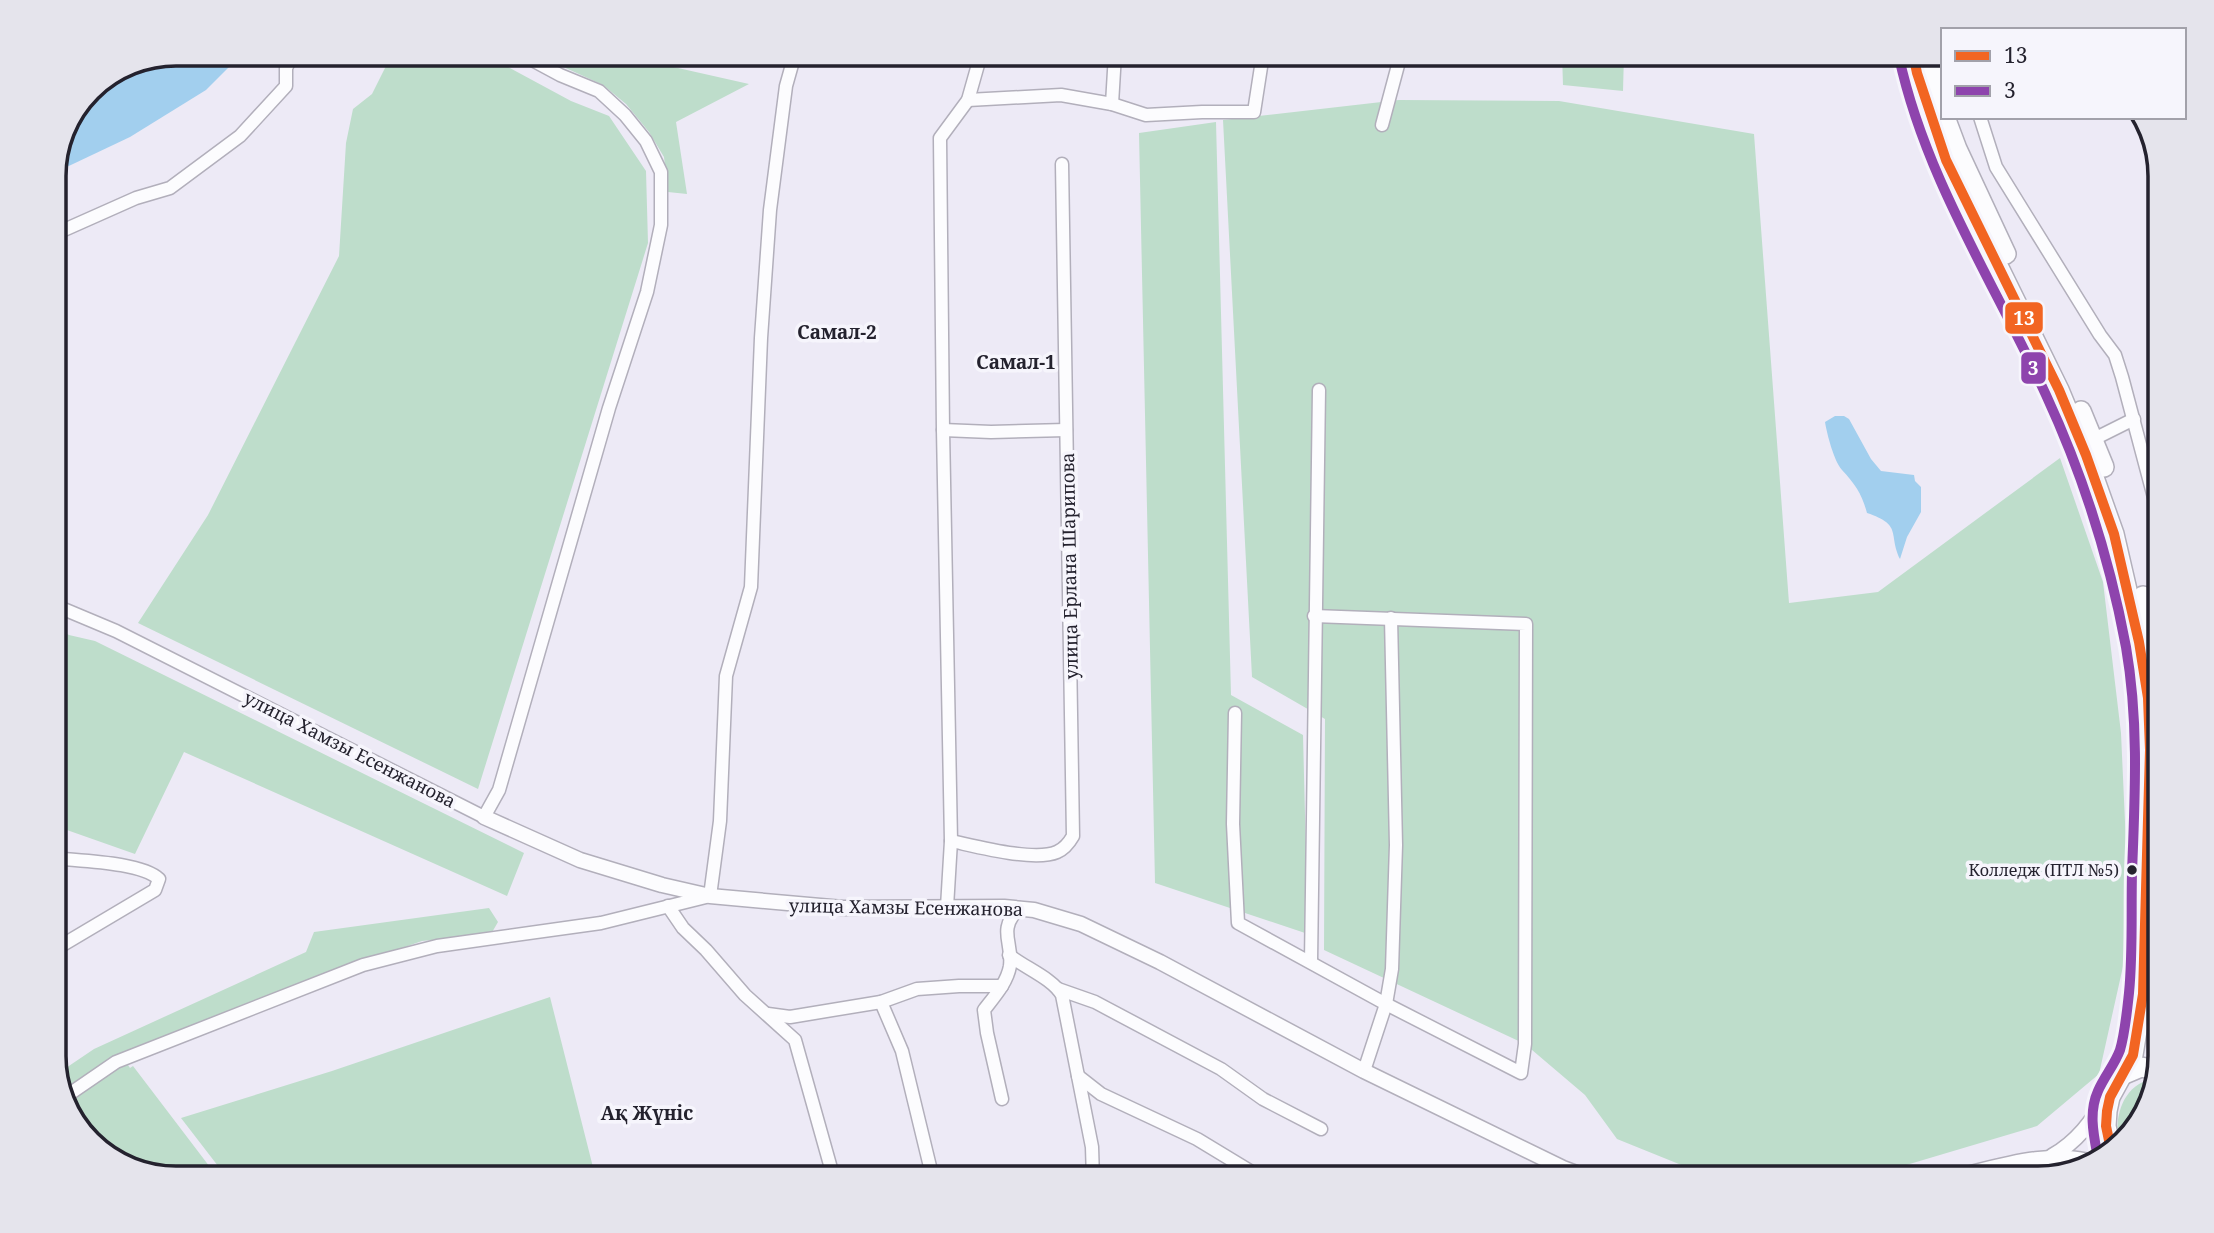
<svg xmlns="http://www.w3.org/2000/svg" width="2214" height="1233" font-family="'Noto Serif',serif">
<rect width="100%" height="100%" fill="#edeaf6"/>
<g fill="#beddcb">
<path d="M376 54H511L495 60 571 101 609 116 646 171 648 243 478 789 138 623 208 515 339 256 346 143 353 109 372 94 386 66Z"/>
<path d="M535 54H581L597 58 599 54H641L638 59 749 84 676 122 687 194 668 192 664 157 649 132 626 104 603 85Z"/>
<path d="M1562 54H1624L1623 91 1563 85Z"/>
<path d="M1399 100 1559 101 1754 134 1789 603 1878 592 2060 458 2103 582 2121 733 2126 844V953L2099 1074 2037 1126 1876 1174 1838 1179H1716L1617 1139 1585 1095 1525 1044 1324 950 1325 719 1252 677 1223 120Z"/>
<path d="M1216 122 1231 695 1303 735 1308 934 1155 883 1139 133Z"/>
<path d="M54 627 69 635 95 641 524 853 507 896 184 752 135 854 64 829H54Z"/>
<path d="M489 908 498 922 491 934 422 941 279 991 113 1057 63 1091 57 1074 94 1049 306 952 314 932Z"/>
<path d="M550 997 596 1179H228L181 1118 332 1071Z"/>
<path d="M128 1065 130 1068 133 1066 219 1179H177L116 1163 71 1118 66 1103 117 1068Z"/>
<path d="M2143 1082 2153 1083 2144 1117 2119 1142C2114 1120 2121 1092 2143 1082Z"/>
</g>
<g fill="#a2cfee">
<path d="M177 54H242L206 90 130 137 54 173 90 90 130 63Z"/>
<path d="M1835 416H1844L1849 419 1871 459 1881 471 1914 475 1915 481 1921 487V512L1907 537 1900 559C1888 534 1903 525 1867 513 1862 494 1855 484 1842 470 1834 461 1827 434 1825 422Z"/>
</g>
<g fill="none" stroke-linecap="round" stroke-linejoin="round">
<g stroke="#b2afbb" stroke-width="15">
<g id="minor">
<path d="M968 100 1061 95 1112 104 1146 115 1202 112H1254L1263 54"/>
<path d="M1112 104 1115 54"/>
<path d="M1980 117 1996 167 2100 335 2115 355 2122 377 2160 520"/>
<path d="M1382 125 1401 54"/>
<path d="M54 231 64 230 136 198 170 188 240 136 286 86V68L293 54"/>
<path d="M943 430 991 432 1066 430"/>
<path d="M2086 439H2094L2134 419"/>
<path d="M54 605 116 631 484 817 499 790 609 408 647 292 661 225V172L646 141 625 115 599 91 560 75 521 54"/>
<path d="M1235 713 1233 824 1238 923 1386 1004 1521 1073 1525 1044 1526 624 1314 616"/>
<path d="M951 841C975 846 1034 862 1057 852 1064 849 1069 843 1073 836L1062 164"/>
<path d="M54 858C80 861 141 862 159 879L155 890 54 950"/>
<path d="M668 906 683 928 706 950 745 995 795 1040 834 1179"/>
<path d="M947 907 951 841 943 430 940 138 968 100 981 54"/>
<path d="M1009 955C1025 968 1052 978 1062 995L1092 1147 1093 1179"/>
<path d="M1311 962 1319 390"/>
<path d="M1058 989 1095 1002 1221 1069 1263 1099 1321 1129"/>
<path d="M881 1002 902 1051 933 1179"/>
<path d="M768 1014 790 1017 881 1002 917 989 959 986H1002"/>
<path d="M1364 1071 1386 1004 1392 969 1396 845 1391 618"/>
<path d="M1078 1076 1101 1094 1197 1139 1263 1179"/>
<path d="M65 1097 116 1062 363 965 437 946 601 923 710 896 720 821 726 676 751 587 761 338 770 210 786 86 795 54"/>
<path d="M1002 1099 987 1033 984 1010C994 997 1007 983 1010 966 1013 941 997 931 1019 908"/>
</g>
</g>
<g stroke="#b2afbb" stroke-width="17">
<g id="tertiary">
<path d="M484 817 580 860 662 885 710 896 843 908 1004 907 1034 910 1081 924 1160 962 1364 1071 1563 1168 1592 1179"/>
<path d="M2052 1156C2077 1142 2092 1121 2107 1097"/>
<path d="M1947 1179C1995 1168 2048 1148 2097 1163"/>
</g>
</g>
<g stroke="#b2afbb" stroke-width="22">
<g id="trunk">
<path d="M1913 54 1917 73 1946 160 2059 390 2086 455 2114 534 2139 642 2148 698 2150 750 2143 994 2133 1055 2110 1097 2107 1111 2106 1126 2111 1150"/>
<path d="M1928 54 1943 111"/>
<path d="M1945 117 1957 149 2006 254"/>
<path d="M2081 411 2104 467"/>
<path d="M2143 596 2154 656"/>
<path d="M2160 960V1032"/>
<path d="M2122 1075 2141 1067 2156 1070"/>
</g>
</g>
<use href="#minor" stroke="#fcfcfe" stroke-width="12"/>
<use href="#tertiary" stroke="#fcfcfe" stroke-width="14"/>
<use href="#trunk" stroke="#fcfcfe" stroke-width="19"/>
<g stroke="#f6f5fc" stroke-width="16">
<path id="bus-1" d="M1913 54 1917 73 1946 160 2059 390 2086 455 2114 534 2139 642 2148 698 2150 750 2143 994 2133 1055 2110 1097 2107 1111 2106 1126 2111 1150"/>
</g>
<g stroke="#f6f5fc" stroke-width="16">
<path id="bus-2" d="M1899 57C1925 178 1995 284 2046 395 2083 475 2110 561 2126 647 2139 722 2135 796 2132 872 2131 912 2133 953 2129 993 2127 1011 2125 1033 2120 1050 2115 1064 2104 1077 2098 1091 2089 1111 2093 1132 2097 1153"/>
</g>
<use href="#bus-1" stroke="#f26522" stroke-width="10"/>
<use href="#bus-2" stroke="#8e44ad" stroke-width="10"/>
</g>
<circle fill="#24222e" stroke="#f6f5fc" stroke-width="2.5" cx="2132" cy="870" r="6"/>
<g text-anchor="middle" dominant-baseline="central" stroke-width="7" stroke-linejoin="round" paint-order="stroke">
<g font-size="16" fill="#24222e" stroke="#f6f5fc" text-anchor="end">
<text x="2119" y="870">Колледж (ПТЛ №5)</text>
</g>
<g font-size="18" fill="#24222e" stroke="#f6f5fc">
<text transform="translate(1069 566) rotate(-91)">улица Ерлана Шарипова</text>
<text transform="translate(350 749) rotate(27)">улица Хамзы Есенжанова</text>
<text transform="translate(906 907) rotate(1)">улица Хамзы Есенжанова</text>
</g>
<g font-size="19" font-weight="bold" fill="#24222e" stroke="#f6f5fc">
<text x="837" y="332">Самал-2</text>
<text x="1016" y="362">Самал-1</text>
<text x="647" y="1113">Ақ Жүніс</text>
</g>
</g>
<path d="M0 0H2214V1233H0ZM176 66H2038A110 110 0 0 1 2148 176V1056A110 110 0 0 1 2038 1166H176A110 110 0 0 1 66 1056V176A110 110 0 0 1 176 66Z" fill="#e5e4ec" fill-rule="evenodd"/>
<path fill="none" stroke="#24222e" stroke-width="3.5" d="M176 66H2038A110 110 0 0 1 2148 176V1056A110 110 0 0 1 2038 1166H176A110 110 0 0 1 66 1056V176A110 110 0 0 1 176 66Z"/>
<g stroke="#f6f5fc" stroke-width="2.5">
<rect x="2004" y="301" width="40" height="34" rx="7" fill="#f26522"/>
<rect x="2020" y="351" width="27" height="34" rx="7" fill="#8e44ad"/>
</g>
<g font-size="19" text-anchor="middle" font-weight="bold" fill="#fff">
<text x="2024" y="325">13</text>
<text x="2033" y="375">3</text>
</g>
<rect x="1941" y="28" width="245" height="91" fill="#f6f5fc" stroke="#a2a1aa" stroke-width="2"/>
<rect x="1955" y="51" width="35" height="10" fill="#f26522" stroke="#a2a1aa" stroke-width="2"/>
<text x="2004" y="63" font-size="21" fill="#24222e">13</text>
<rect x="1955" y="86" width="35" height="10" fill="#8e44ad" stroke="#a2a1aa" stroke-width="2"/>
<text x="2004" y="98" font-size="21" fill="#24222e">3</text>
</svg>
